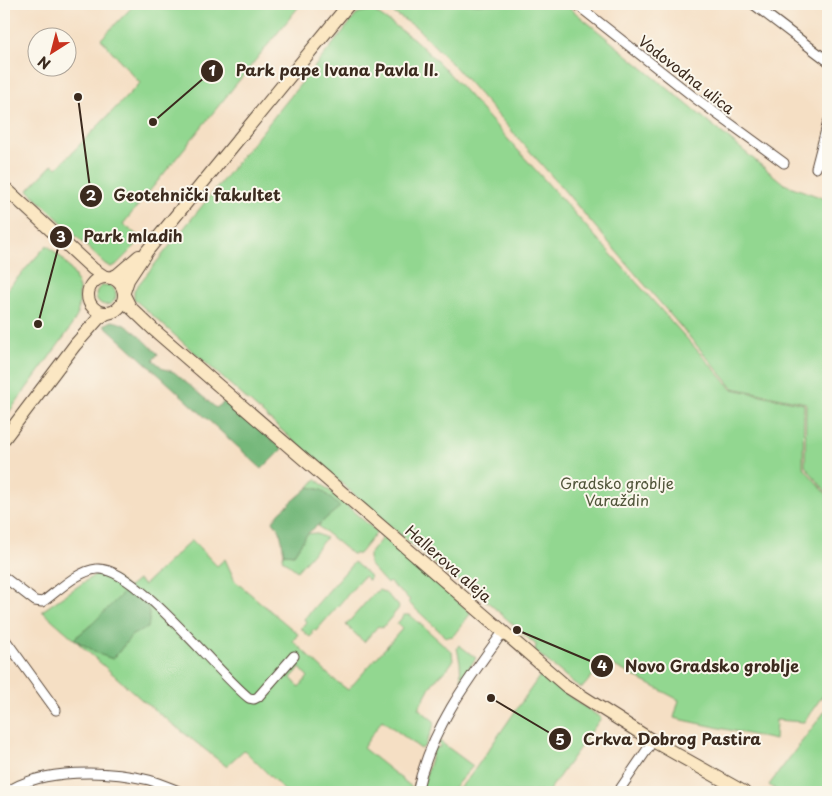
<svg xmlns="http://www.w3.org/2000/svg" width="832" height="796" font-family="'Playpen Sans',sans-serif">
<rect width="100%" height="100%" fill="#fbf7ec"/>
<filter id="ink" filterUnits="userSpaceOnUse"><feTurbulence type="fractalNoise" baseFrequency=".02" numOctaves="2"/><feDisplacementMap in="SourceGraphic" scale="10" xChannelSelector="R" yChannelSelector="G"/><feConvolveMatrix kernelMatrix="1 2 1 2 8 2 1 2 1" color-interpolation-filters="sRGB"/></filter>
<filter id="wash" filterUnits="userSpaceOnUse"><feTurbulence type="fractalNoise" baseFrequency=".0096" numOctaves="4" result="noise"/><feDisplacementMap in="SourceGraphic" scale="20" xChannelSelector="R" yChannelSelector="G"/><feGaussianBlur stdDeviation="1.12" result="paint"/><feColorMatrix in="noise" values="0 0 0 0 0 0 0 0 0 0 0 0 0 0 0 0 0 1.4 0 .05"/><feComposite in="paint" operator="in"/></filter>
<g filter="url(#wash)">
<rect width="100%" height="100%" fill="#f5dfc4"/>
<g fill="#92d790" stroke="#668057" fill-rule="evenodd">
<path d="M135 4H301L123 224 142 239 116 265 111 267 105 264 28 190 53 164 57 168 140 83 101 39Z"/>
<path d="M379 4H565L784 184 828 200V494L805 466 806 403 733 388 557 182 457 69 416 27Z"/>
<path d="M372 10 414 39 446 70 732 389 804 404 803 467 828 496V688L804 722 776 720 775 740 674 718 679 700 605 661 583 687 580 688 535 651 536 645 463 580 455 581 385 522 134 299V290L358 13Z"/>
<path d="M47 245 63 259 75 276 79 289V304L77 316 67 333 4 419V293Z"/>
<circle cx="106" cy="295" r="10"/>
<path d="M316 479 377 532 359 554H352L318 526 320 525 322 490 309 487Z"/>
<path d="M315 533 326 538 297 571 282 559 284 553 294 554 307 534Z"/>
<path d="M383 537 471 613 453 636 448 637 445 636 408 602 410 600 389 582 387 584 369 564V554Z"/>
<path d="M192 540 217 566 225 559 235 581 298 634 293 641 332 678 348 690 402 629 397 624 404 615H410L452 652 453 661C448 670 439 675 433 683 427 690 424 700 418 708L435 722 425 746 421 749 382 720 363 748 413 788V792H286L244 750 226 766 142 700 77 642C89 646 100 655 113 659L132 635 92 624 74 639 42 611 96 574C111 573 117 579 128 588L138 580 144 585ZM300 668 308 677 299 687 291 678Z"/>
<path d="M354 562 369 575 370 579 368 580 364 576 316 631 313 630 311 632 313 634 310 637 302 630V627L306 622 304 619Z"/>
<path d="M379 590 384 592 398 605 399 608 382 628 378 626 364 642 346 625 374 593Z"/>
<path d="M459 645 476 658 461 679 460 662 457 648Z"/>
<path d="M541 674 572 698 601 718 548 792H456L471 775Z"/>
<path d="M828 707V792H779L769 785Z"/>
<path d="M438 740 473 766 450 792H421L434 748 440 747Z"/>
</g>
<g fill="#75b87a" stroke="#58714c">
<path d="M112 321C131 324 144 340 158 354L153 360 164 369 174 372 216 408 226 401 282 449 262 469 104 325Z"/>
<path d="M309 487 322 490 340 507 307 534 294 554 284 553 280 531 273 521 280 512Z"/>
<path d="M128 588C146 599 152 608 148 628L132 635 113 659 101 655 74 639 92 624Z"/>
</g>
</g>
<g filter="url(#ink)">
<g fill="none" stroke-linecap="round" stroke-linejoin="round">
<g stroke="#574537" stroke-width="11">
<g id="street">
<path d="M576 4 695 98 784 163"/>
<path d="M753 4 828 61"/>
<path d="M816 168 828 122"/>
<path d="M4 577 35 601 42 602 45 600C60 589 78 571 97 569 134 565 217 673 249 698L254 699 258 697 294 656"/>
<path d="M4 638 56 710"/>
<path d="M7 792C42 768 108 770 149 780 160 783 171 788 181 792"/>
<path d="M417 792C430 731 466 682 503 632"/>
<path d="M618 792 653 741"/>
</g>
</g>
<g stroke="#574537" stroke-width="14">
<g id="secondary">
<path d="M4 187 93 269 105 277"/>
<circle cx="106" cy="295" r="18"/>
<path d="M110 278 117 275 139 256"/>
<path d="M124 292 128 280 147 251 349 4"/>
<path d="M124 295 130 307 153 329 566 686 653 741 744 792"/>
<path d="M4 439 75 345 98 319 107 313"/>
</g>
</g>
<use href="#street" stroke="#fff" stroke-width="9"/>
<use href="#secondary" stroke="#fbe7c3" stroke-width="12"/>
</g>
</g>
<g text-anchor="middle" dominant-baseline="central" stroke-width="4" stroke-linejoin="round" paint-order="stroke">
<g font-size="15" fill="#3b2a1e" stroke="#fbf7ec">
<text transform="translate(687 74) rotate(38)">Vodovodna ulica</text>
<text transform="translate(449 563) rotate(41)">Hallerova aleja</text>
</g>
<g font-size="15" fill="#51553a" stroke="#fbf7ec">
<text x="617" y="482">Gradsko groblje<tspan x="617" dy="17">Varaždin</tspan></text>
</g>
</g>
<path fill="none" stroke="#3b2a1e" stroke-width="2" d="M153 122L212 71M78 97L91 196M38 324L61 237M517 630L602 666M491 698L560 739"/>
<g fill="#3b2a1e" stroke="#fbf7ec" stroke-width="2">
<circle cx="153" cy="122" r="5"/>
<circle cx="78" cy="97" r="5"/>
<circle cx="38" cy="324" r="5"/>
<circle cx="517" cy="630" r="5"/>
<circle cx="491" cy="698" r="5"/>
<circle cx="212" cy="71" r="12"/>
<circle cx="91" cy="196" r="12"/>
<circle cx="61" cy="237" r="12"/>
<circle cx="602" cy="666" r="12"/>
<circle cx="560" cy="739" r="12"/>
</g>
<g font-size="15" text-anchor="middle" font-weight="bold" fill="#fff">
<text x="212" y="76">1</text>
<text x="91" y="201">2</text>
<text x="61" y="242">3</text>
<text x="602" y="671">4</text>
<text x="560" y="745">5</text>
</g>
<g font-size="16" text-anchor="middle" font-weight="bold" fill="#3b2a1e" stroke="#fbf7ec" stroke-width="4" stroke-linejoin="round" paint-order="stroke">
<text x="337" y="76">Park pape Ivana Pavla II.</text>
<text x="197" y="201">Geotehnički fakultet</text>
<text x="133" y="242">Park mladih</text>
<text x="712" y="672">Novo Gradsko groblje</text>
<text x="672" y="745">Crkva Dobrog Pastira</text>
</g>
<rect width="832" height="796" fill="none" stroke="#fbf7ec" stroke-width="20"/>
<g transform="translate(52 52) rotate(216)"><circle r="24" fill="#fbf7ec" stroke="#aea59a"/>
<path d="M0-4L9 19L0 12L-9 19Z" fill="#c8321e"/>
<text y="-8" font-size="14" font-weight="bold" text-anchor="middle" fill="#3b2a1e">N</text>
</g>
</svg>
